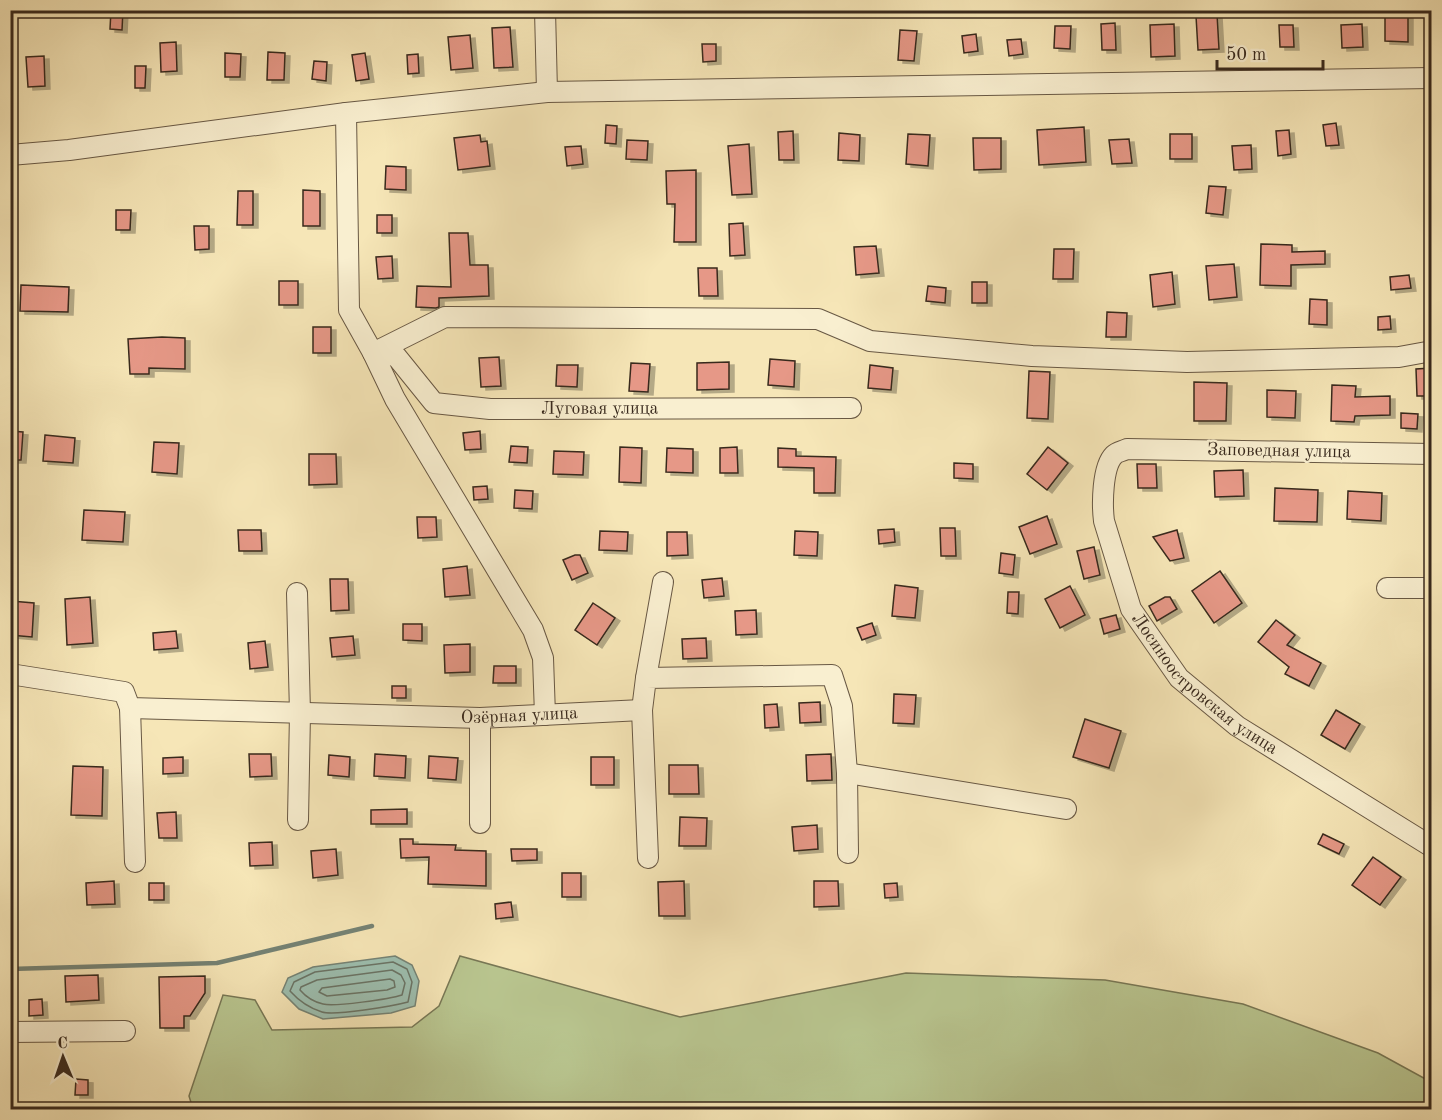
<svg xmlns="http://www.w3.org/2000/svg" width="1442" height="1120" font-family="'Old Standard TT',serif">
<defs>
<filter id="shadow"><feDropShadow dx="5" dy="3" stdDeviation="0" flood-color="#0004"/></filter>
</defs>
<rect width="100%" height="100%" fill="#f6e6b7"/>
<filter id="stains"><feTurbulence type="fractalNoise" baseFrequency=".00333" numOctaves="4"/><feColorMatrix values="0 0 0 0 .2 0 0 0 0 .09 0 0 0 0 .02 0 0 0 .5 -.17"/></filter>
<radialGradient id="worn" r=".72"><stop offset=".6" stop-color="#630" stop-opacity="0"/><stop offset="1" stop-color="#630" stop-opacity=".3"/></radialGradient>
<path fill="#b9c690" stroke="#787856" stroke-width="1.5" d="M460 956 680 1017 906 973 1105 980 1243 1004 1378 1053 1431 1082V1109H193L189 1096 223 995 255 1000 272 1030 412 1027 439 1006Z"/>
<path fill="#9dbfb0" stroke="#758375" stroke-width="1.5" d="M395 956 412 965 419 981 415 1006 391 1013 323 1019 299 1009 282 992 288 978 313 967Z"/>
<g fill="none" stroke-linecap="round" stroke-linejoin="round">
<g stroke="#6a7466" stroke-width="1.5">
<path d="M393 962 407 969 412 982 408 1002C393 1006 335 1016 322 1012 309 1008 299 1001 290 991L294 982 315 972Z"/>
<path d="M392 970 401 975 405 983 402 995C390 999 334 1007 323 1004 314 1002 306 997 300 990L301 987 317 980Z"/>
<path d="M390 979 394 981 395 987 387 990 327 996 319 992 322 988Z"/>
</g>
<path stroke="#758375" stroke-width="4.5" d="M10 969 217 963 372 926"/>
</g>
<g fill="#e69887" stroke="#38291d" stroke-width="1.5" filter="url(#shadow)">
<path d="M111 10H123L122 30 110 29Z"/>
<path d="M1385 12H1408V42L1385 41Z"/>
<path d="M1217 14 1219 49 1198 50 1196 16Z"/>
<path d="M1115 23 1116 50H1102L1101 24Z"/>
<path d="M1174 24 1175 56 1151 57 1150 25Z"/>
<path d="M1362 24 1363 47 1342 48 1341 25Z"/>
<path d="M1279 25H1293L1294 47H1280Z"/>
<path d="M1055 26H1071L1070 49 1054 48Z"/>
<path d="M510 27 513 67 494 68 492 28Z"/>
<path d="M900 30 917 31 914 61 898 60Z"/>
<path d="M976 34 978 51 964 53 962 36Z"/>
<path d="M470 35 473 68 451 70 448 37Z"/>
<path d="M1021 39 1023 54 1009 56 1007 40Z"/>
<path d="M176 42 177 71 161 72 160 43Z"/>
<path d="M702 44H716V61L703 62Z"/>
<path d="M268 52 285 53 284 80H267Z"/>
<path d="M225 53 241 54 240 77H225Z"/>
<path d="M365 53 369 79 356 81 352 55Z"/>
<path d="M418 54 419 73 408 74 407 55Z"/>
<path d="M44 56 45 86 28 87 26 57Z"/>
<path d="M314 61 327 62 326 81 312 79Z"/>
<path d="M135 66H146L145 88H135Z"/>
<path d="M1336 123 1339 145 1326 146 1323 125Z"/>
<path d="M606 125 617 126 616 144 605 143Z"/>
<path d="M1084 127 1086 162 1039 165 1037 130Z"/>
<path d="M1289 130 1291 154 1278 156 1276 131Z"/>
<path d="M793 131 794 160H779L778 132Z"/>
<path d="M839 133 860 135 859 161 838 160Z"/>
<path d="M908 134 930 135 928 166 906 164Z"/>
<rect x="1170" y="134" width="22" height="25"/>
<path d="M480 135 481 142 487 141 490 166 458 170 454 138Z"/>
<path d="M973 138H1001V169L974 170Z"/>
<path d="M1129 139 1132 163 1112 164 1109 140Z"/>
<path d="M627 140 648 141 647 160 626 159Z"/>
<path d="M749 144 752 194 732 195 728 146Z"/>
<path d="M1251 145 1252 169 1234 170 1232 146Z"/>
<path d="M581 146 583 164 567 166 565 147Z"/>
<path d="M386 166 406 167V190L385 189Z"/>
<path d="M696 170V242H674L675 204H667L666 171Z"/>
<path d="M1209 186 1226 187 1223 215 1206 213Z"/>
<path d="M303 190 320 191V226H303Z"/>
<path d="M238 191H253V225H237Z"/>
<path d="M116 210H131L130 230H116Z"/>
<rect x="377" y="215" width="15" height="18"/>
<path d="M743 223 745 255 730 256 729 224Z"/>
<path d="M194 226H209V249L195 250Z"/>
<path d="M449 233H468L470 265H488L489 296 439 298V307L436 308 416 307 417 286 451 287Z"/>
<path d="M1261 244 1292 245V252L1325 251V264L1291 265V286L1260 285Z"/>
<path d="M876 246 879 273 856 275 854 247Z"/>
<path d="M1054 249H1074L1073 279H1053Z"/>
<path d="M392 256 393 278 378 279 376 257Z"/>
<path d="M1234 264 1237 297 1209 300 1206 266Z"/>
<path d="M698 268H717L718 296H699Z"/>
<path d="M1172 272 1175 304 1153 307 1150 275Z"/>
<path d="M1409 275 1411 288 1391 290 1390 277Z"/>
<rect x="279" y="281" width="19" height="24"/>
<rect x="972" y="282" width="15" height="21"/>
<path d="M21 285 69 287 68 312 20 311Z"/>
<path d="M928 286 946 288 945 303 926 301Z"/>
<path d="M1310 299 1327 300V325L1309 324Z"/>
<path d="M1107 312 1127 313 1126 337H1106Z"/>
<path d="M1390 316 1391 329 1378 330V317Z"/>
<rect x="313" y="327" width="18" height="26"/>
<path d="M162 337 185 338V369L149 368V374H130L128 339Z"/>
<path d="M499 357 501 386 481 387 479 358Z"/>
<path d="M770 359 795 361 794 387 768 385Z"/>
<path d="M729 362V389L697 390V363Z"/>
<path d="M631 363 650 364 648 392 629 391Z"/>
<path d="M557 365H578L577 387 556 386Z"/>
<path d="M870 365 893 368 891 390 868 388Z"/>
<path d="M1431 368V396H1417L1416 369Z"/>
<path d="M1029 371 1050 372 1048 419 1027 418Z"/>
<path d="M1194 382 1227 383 1226 421H1194Z"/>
<path d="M1332 385 1356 386 1355 397 1390 396V415L1355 416 1354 422 1331 421Z"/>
<path d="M1267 390 1296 391 1295 418 1267 417Z"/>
<path d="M1401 413 1418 414 1417 429 1401 428Z"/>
<path d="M10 431 23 432 21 460H10Z"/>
<path d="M480 431 481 449 465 450 463 433Z"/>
<path d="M45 435 75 438 73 463 43 461Z"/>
<path d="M154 442 179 443 177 474 152 472Z"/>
<path d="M511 446 528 447 527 463 509 462Z"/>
<path d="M620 447 642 448 641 483 619 482Z"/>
<path d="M737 447 738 473H720V448Z"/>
<path d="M1048 447 1068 463 1047 490 1027 474Z"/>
<path d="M667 448 693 449V473L666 472Z"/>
<path d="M778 448 796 449V456L836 457 835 493H814V468L778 467Z"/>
<path d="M554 451 584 452 583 475 553 474Z"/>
<path d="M309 454H336L337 484 309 485Z"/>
<path d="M954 463 973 464V479L954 478Z"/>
<path d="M1137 464H1156L1157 488H1138Z"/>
<path d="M1243 470 1244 496 1215 497 1214 471Z"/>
<path d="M487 486 488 499 474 500 473 487Z"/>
<path d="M1275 488 1318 490 1317 522 1274 521Z"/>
<path d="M515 490 533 491 532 509 514 508Z"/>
<path d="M1348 491 1382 493 1381 521 1347 519Z"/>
<path d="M84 510 125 512 123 542 82 540Z"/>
<path d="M1047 516 1057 544 1030 554 1019 527Z"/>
<path d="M417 517H436L437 537 418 538Z"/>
<path d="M940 528H955L956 556H941Z"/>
<path d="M894 529 895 542 879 544 878 530Z"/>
<path d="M238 530H261L262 551H239Z"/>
<path d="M1177 530 1184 558 1170 561 1153 537Z"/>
<path d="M600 531 628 532 627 551 599 550Z"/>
<path d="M795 531 818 532 817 556 794 555Z"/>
<path d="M667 532H687L688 555 667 556Z"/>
<path d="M1094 547 1100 575 1084 579 1077 551Z"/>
<path d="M1001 553 1015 555 1013 575 999 573Z"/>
<path d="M575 555H580L588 573 572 580 563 560Z"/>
<path d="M467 566 470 595 445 597 443 569Z"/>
<path d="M1220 571 1242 603 1214 623 1192 591Z"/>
<path d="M722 578 724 596 704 598 702 580Z"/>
<path d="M330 579H348L349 610 331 611Z"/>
<path d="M895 585 918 588 915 618 892 616Z"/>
<path d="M1070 586 1085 615 1060 628 1045 599Z"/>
<path d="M1008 592H1019L1018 614 1007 613Z"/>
<path d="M90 597 93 643 67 645 65 599Z"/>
<path d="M1165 597H1170L1177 609 1157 621 1149 606Z"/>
<path d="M11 601 34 603 32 637 10 635Z"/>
<path d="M593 603 615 618 597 645 575 630Z"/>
<path d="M756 610 757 634 736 635 735 611Z"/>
<path d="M1116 615 1120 629 1104 634 1100 619Z"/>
<path d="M1276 620 1295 635 1287 645 1321 663 1309 686 1285 674 1289 667 1258 642Z"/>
<path d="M872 623 876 635 862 640 857 628Z"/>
<path d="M403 624H422V641L403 640Z"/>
<path d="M176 631 178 648 154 650 153 633Z"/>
<path d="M353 636 355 655 332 657 330 638Z"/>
<path d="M706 638 707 658 683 659 682 639Z"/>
<path d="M265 641 268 667 250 669 248 643Z"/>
<path d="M470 644V672L445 673 444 645Z"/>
<path d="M494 666H516V683H493Z"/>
<rect x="392" y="686" width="14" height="12"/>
<path d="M894 694 916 695 914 724 893 723Z"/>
<path d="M820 702 821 722 800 723 799 703Z"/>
<path d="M777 704 779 727 765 728 764 705Z"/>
<path d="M1336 710 1360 724 1345 749 1321 735Z"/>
<path d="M1085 719 1121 731 1109 768 1073 757Z"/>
<path d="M249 754H271L272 776 250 777Z"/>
<path d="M375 754 406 756 405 778 374 776Z"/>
<path d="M831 754 832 780 807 781 806 755Z"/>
<path d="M329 755 350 757 349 777 328 775Z"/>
<path d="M429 756 458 758 456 780 428 778Z"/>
<path d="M183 757V773L163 774V758Z"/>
<rect x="591" y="757" width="23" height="28"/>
<path d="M669 765H698L699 794H669Z"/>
<path d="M73 766 103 767 102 816 71 815Z"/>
<path d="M407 809V824H371V810Z"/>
<path d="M176 812 177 838H159L157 813Z"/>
<path d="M680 817 707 818 706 846H679Z"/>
<path d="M817 825 818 849 794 851 792 827Z"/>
<path d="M1323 834 1344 844 1339 854 1318 844Z"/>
<path d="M400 839H413V844L456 845 455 850 486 851V886L428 884 429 857 401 858Z"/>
<path d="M272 842 273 865 250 866 249 843Z"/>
<path d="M336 849 338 875 313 878 311 851Z"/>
<path d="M511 849H537V860L512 861Z"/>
<path d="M1373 857 1401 877 1380 905 1352 885Z"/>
<rect x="562" y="873" width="19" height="24"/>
<path d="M114 881 115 904 87 905 86 883Z"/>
<path d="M684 881 685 916H659L658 882Z"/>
<path d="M814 881H838L839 906 814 907Z"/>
<rect x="149" y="883" width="15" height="17"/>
<path d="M897 883 898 897 885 898 884 884Z"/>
<path d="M511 902 513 917 496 919 495 904Z"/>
<path d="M98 975 99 1000 66 1002 65 976Z"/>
<path d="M205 976V993L190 1016H184V1028H160L159 977Z"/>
<path d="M42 999 43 1015 29 1016V1000Z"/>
<path d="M76 1079 88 1080V1095H75Z"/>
</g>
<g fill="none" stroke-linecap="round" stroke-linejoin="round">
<g stroke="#685844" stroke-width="22">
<g id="minor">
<path d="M545 10 547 92"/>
<path id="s1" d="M346 113 349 310 373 353 396 356 434 403 490 409 851 408"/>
<path d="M10 155 69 150 346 113 547 92 1432 78"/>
<path id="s2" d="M1432 454 1127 449C1123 451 1117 452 1114 455 1102 467 1102 505 1104 521L1131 609 1179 678 1237 726 1432 847"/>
<path d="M1387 588H1432"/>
<path d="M297 593 300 713 298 820"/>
<path id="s3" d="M10 674 124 692 130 708 480 718 642 710"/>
<path d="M646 678 663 582"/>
<path d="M130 708 135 862"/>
<path d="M545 715 543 658 533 630 395 399 373 353 445 317 818 319 870 341 1032 356 1187 362 1399 357 1432 351"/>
<path d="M480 718V823"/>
<path d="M847 773 1066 809"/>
<path d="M648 858 642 710 646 678 832 675 842 706 847 773 848 853"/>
<path d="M10 1032 125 1031"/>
</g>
</g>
<use href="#minor" stroke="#f9efd0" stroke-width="20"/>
</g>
<g text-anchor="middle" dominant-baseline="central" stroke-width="4.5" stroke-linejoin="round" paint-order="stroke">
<g font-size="18" fill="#38291d" stroke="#f9efd0">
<text stroke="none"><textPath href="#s1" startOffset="496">Луговая улица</textPath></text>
<text transform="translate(1279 451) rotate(1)">Заповедная улица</text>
<text stroke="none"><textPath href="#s2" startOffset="586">Лосиноостровская улица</textPath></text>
<text stroke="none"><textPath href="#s3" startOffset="522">Озёрная улица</textPath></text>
</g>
</g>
<rect width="1442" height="1120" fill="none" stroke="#f6e6b7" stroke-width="36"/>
<rect x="12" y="12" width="1418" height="1096" fill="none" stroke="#38291d" stroke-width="3"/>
<rect x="18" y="18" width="1406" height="1084" fill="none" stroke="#38291d" stroke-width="1.5"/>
<g transform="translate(63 1057) rotate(358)" stroke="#f9efd0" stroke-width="4.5" paint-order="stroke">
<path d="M0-4.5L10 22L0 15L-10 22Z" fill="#38291d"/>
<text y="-9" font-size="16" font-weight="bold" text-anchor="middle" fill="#38291d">С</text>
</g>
<path d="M1217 60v9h106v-9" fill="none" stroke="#38291d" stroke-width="3"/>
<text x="1226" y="60" font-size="18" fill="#38291d" stroke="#f9efd0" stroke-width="4.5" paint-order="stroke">50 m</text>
<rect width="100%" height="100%" filter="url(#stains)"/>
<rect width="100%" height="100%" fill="url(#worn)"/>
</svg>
